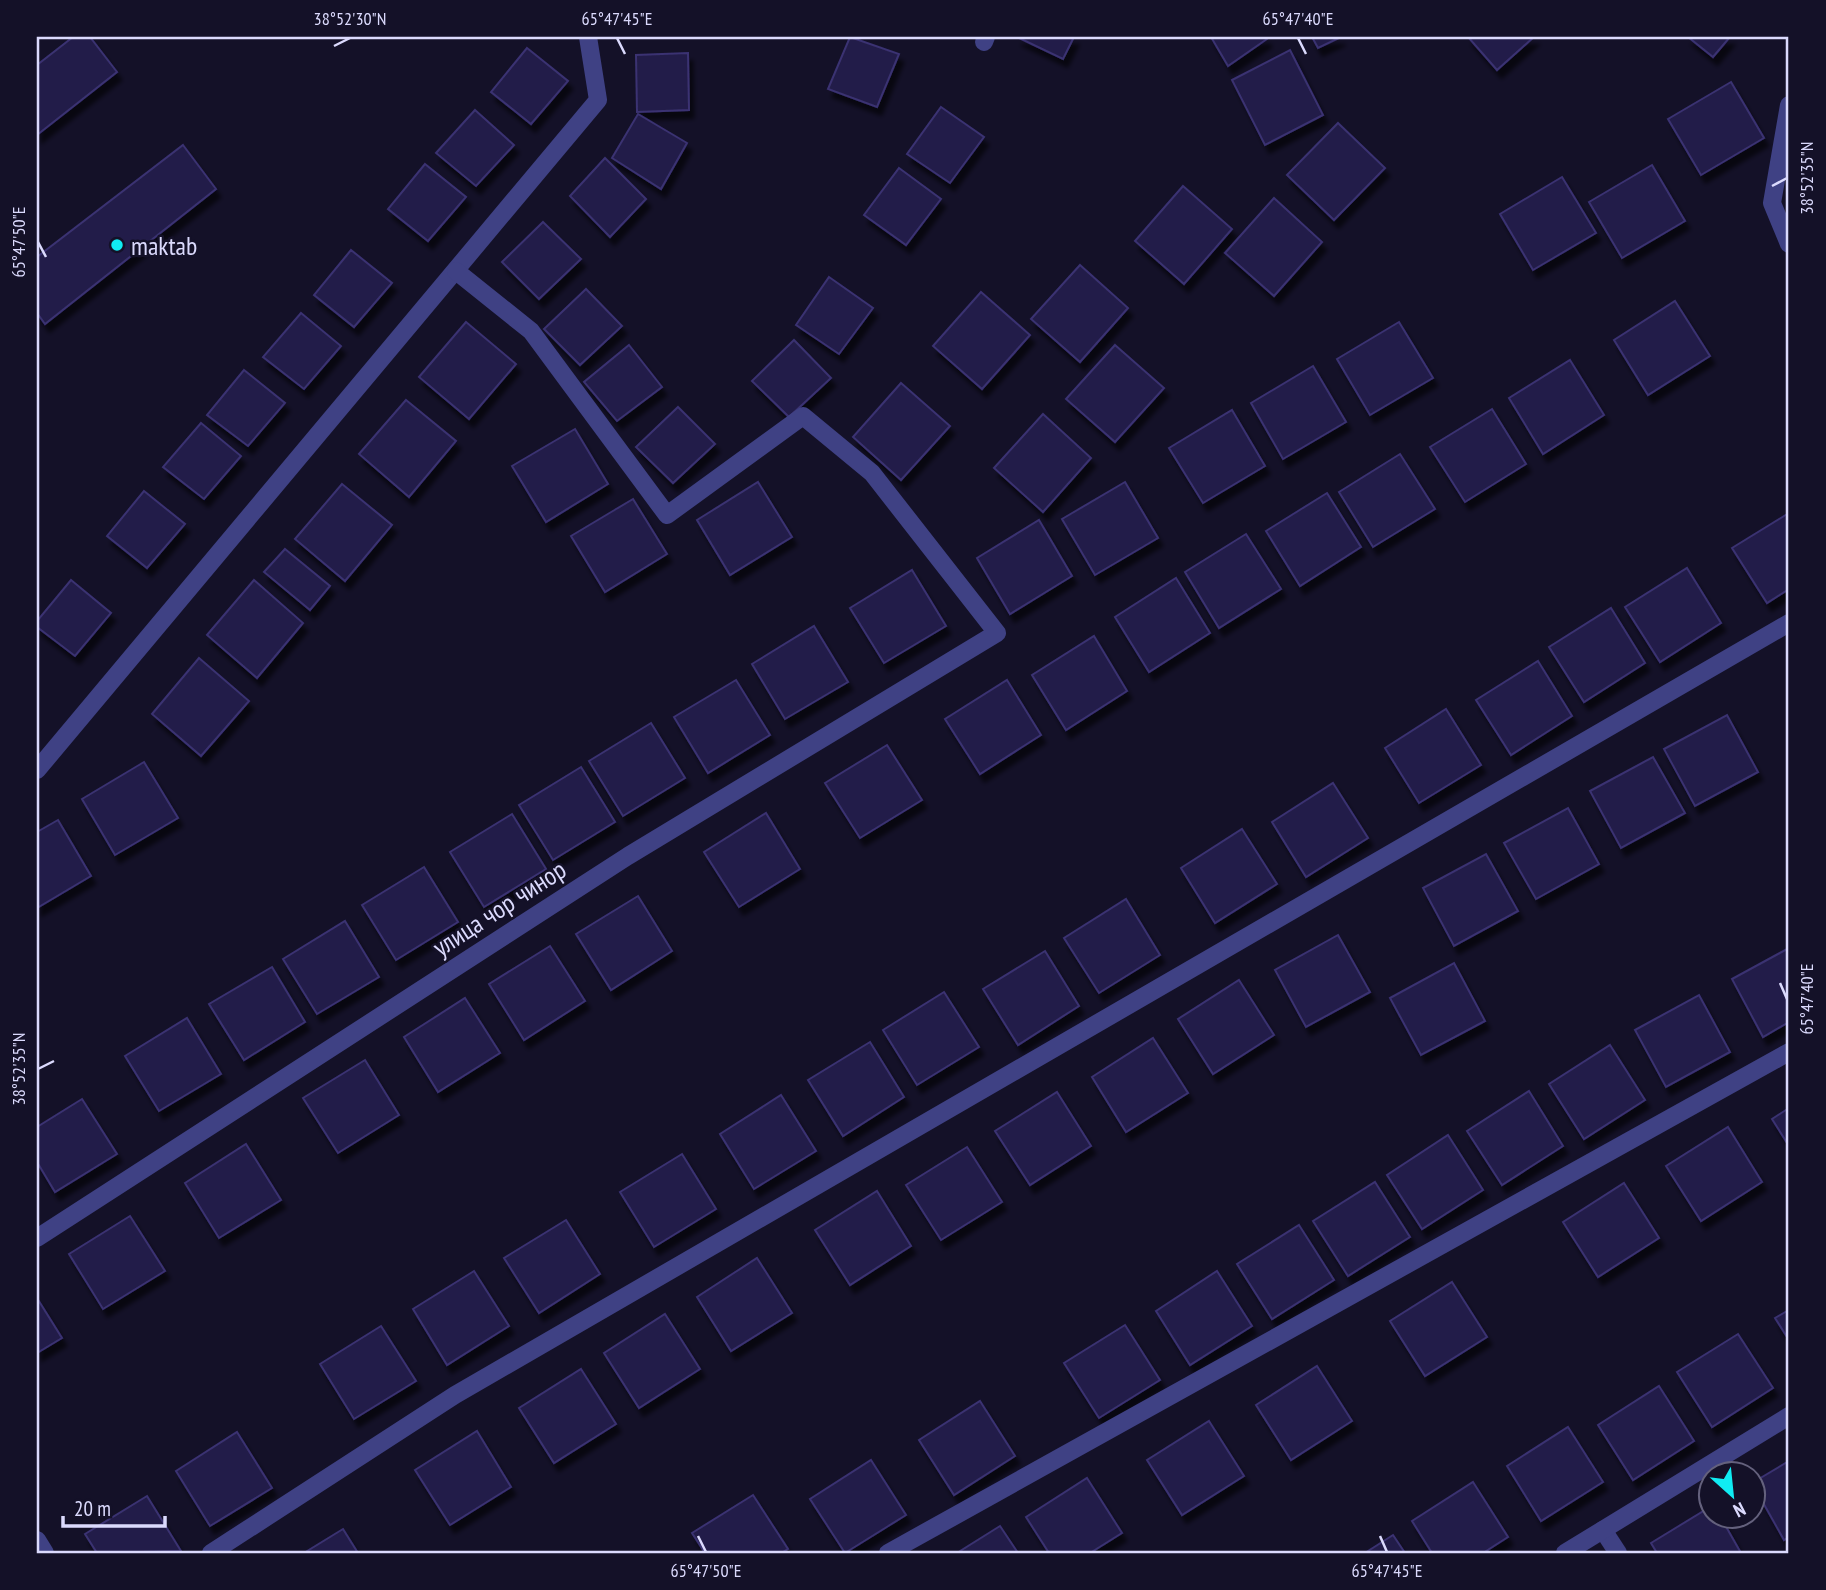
<svg xmlns="http://www.w3.org/2000/svg" width="1826" height="1590" font-family="'PT Sans Narrow',sans-serif">
<defs>
<filter id="shadow"><feDropShadow dx="4.5" dy="8" stdDeviation="2" flood-color="#0009"/></filter>
</defs>
<rect width="100%" height="100%" fill="#141128"/>
<g fill="#241e48" stroke="#3a3272" stroke-width="2" filter="url(#shadow)">
<path d="M73 37H90L117 72 37 135V65Z"/>
<path d="M850 37 899 54 877 107 828 89Z"/>
<path d="M1017 37H1074L1063 59Z"/>
<path d="M1211 37H1266L1267 39 1228 66Z"/>
<path d="M1312 37H1341L1318 48Z"/>
<path d="M1468 37H1534L1497 70Z"/>
<path d="M1688 37H1730L1713 57Z"/>
<path d="M527 48 568 81 531 124 491 92Z"/>
<path d="M1290 50 1323 115 1265 145 1232 80Z"/>
<path d="M688 53 689 110 637 112 636 55Z"/>
<path d="M1731 82 1764 138 1701 175 1668 119Z"/>
<path d="M941 107 984 137 950 183 907 154Z"/>
<path d="M475 110 514 145 476 186 436 153Z"/>
<path d="M638 114 687 143 661 189 612 158Z"/>
<path d="M1338 123 1385 168 1334 220 1287 175Z"/>
<path d="M183 145 216 189 45 324 37 313V257Z"/>
<path d="M605 158 646 199 610 237 570 196Z"/>
<path d="M425 164 466 197 428 241 388 209Z"/>
<path d="M1652 165 1685 221 1622 258 1589 202Z"/>
<path d="M899 168 941 199 906 245 864 215Z"/>
<path d="M1562 177 1596 233 1533 270 1500 214Z"/>
<path d="M1183 186 1232 229 1184 284 1135 241Z"/>
<path d="M1274 198 1322 242 1274 296 1225 253Z"/>
<path d="M543 222 581 259 539 299 502 262Z"/>
<path d="M351 250 392 283 354 327 314 295Z"/>
<path d="M1080 265 1128 308 1080 362 1031 319Z"/>
<path d="M829 277 873 308 839 354 796 325Z"/>
<path d="M586 289 622 326 580 365 544 329Z"/>
<path d="M981 292 1030 335 982 389 933 346Z"/>
<path d="M1675 301 1710 356 1648 395 1614 340Z"/>
<path d="M301 313 341 346 304 389 263 357Z"/>
<path d="M466 322 516 364 469 419 419 377Z"/>
<path d="M1399 322 1433 378 1370 415 1337 359Z"/>
<path d="M794 340 831 378 789 417 752 381Z"/>
<path d="M629 345 662 387 617 421 584 382Z"/>
<path d="M1115 345 1164 388 1115 442 1066 399Z"/>
<path d="M1570 360 1604 415 1543 454 1509 398Z"/>
<path d="M1313 366 1346 422 1283 459 1251 403Z"/>
<path d="M244 370 285 403 248 446 207 415Z"/>
<path d="M901 383 950 426 901 480 853 437Z"/>
<path d="M406 400 456 441 409 497 359 454Z"/>
<path d="M678 407 715 444 673 483 636 447Z"/>
<path d="M1492 409 1526 464 1465 502 1430 447Z"/>
<path d="M1232 410 1265 466 1203 503 1169 448Z"/>
<path d="M1043 414 1091 458 1043 512 994 468Z"/>
<path d="M201 423 241 456 204 499 163 467Z"/>
<path d="M575 429 608 484 546 522 512 466Z"/>
<path d="M1400 454 1435 509 1373 547 1339 492Z"/>
<path d="M758 482 792 537 730 575 697 520Z"/>
<path d="M1125 482 1158 538 1095 575 1062 519Z"/>
<path d="M342 484 392 525 345 581 295 539Z"/>
<path d="M144 491 185 524 147 568 107 536Z"/>
<path d="M1327 493 1361 547 1300 586 1266 531Z"/>
<path d="M633 499 667 554 605 592 571 536Z"/>
<path d="M1789 513V589L1767 603 1732 548Z"/>
<path d="M1039 520 1072 576 1010 614 977 558Z"/>
<path d="M1246 534 1281 589 1219 628 1185 572Z"/>
<path d="M285 549 330 586 310 610 264 572Z"/>
<path d="M1687 568 1721 623 1660 662 1625 607Z"/>
<path d="M912 570 946 626 884 663 850 608Z"/>
<path d="M1176 578 1210 633 1149 672 1115 617Z"/>
<path d="M71 580 111 613 75 656 37 627V621Z"/>
<path d="M254 580 303 623 257 678 207 635Z"/>
<path d="M1611 608 1645 663 1584 702 1549 647Z"/>
<path d="M814 626 848 682 785 719 752 664Z"/>
<path d="M1094 636 1127 691 1066 730 1032 675Z"/>
<path d="M199 658 249 701 201 756 152 714Z"/>
<path d="M1538 661 1572 716 1511 755 1476 700Z"/>
<path d="M736 680 770 735 708 773 674 717Z"/>
<path d="M1007 680 1041 735 980 774 945 719Z"/>
<path d="M1446 709 1481 765 1419 803 1385 748Z"/>
<path d="M1727 715 1758 772 1695 806 1664 749Z"/>
<path d="M651 723 685 778 623 816 589 761Z"/>
<path d="M887 745 922 800 860 838 825 783Z"/>
<path d="M1653 757 1685 813 1621 848 1590 791Z"/>
<path d="M144 762 178 818 115 855 82 799Z"/>
<path d="M581 767 615 822 553 860 519 805Z"/>
<path d="M1333 783 1368 838 1306 877 1272 822Z"/>
<path d="M1568 808 1599 864 1536 899 1504 843Z"/>
<path d="M766 813 800 869 739 907 704 852Z"/>
<path d="M512 814 546 869 484 907 450 852Z"/>
<path d="M58 820 91 876 37 908V832Z"/>
<path d="M1242 829 1277 884 1215 923 1181 868Z"/>
<path d="M1486 854 1518 911 1454 946 1423 888Z"/>
<path d="M424 867 458 922 396 960 362 905Z"/>
<path d="M638 896 672 951 611 990 576 934Z"/>
<path d="M1126 899 1160 955 1099 993 1064 938Z"/>
<path d="M345 921 379 977 317 1014 283 959Z"/>
<path d="M1338 935 1370 992 1306 1027 1275 970Z"/>
<path d="M550 946 585 1001 524 1040 489 984Z"/>
<path d="M1789 948V1022L1763 1037 1732 979Z"/>
<path d="M1045 951 1079 1006 1018 1045 983 989Z"/>
<path d="M1454 963 1485 1021 1421 1055 1390 998Z"/>
<path d="M272 967 305 1022 244 1060 209 1004Z"/>
<path d="M1239 980 1274 1035 1213 1074 1178 1019Z"/>
<path d="M944 992 979 1047 917 1085 883 1030Z"/>
<path d="M1699 995 1730 1052 1666 1087 1635 1030Z"/>
<path d="M465 998 500 1053 438 1092 404 1037Z"/>
<path d="M187 1018 221 1074 159 1111 125 1056Z"/>
<path d="M1153 1038 1188 1093 1126 1132 1092 1077Z"/>
<path d="M870 1042 904 1097 843 1136 808 1080Z"/>
<path d="M1610 1045 1645 1100 1584 1139 1549 1084Z"/>
<path d="M365 1060 399 1115 338 1153 303 1098Z"/>
<path d="M1529 1091 1563 1146 1502 1185 1467 1131Z"/>
<path d="M1057 1092 1091 1146 1030 1185 995 1131Z"/>
<path d="M781 1095 816 1151 754 1189 720 1134Z"/>
<path d="M82 1099 117 1154 55 1192 37 1162V1127Z"/>
<path d="M1789 1108V1146L1772 1119Z"/>
<path d="M1728 1127 1762 1182 1701 1221 1666 1166Z"/>
<path d="M1448 1135 1483 1190 1422 1229 1387 1175Z"/>
<path d="M246 1144 281 1200 219 1238 185 1183Z"/>
<path d="M967 1147 1002 1202 941 1240 906 1185Z"/>
<path d="M682 1154 716 1209 654 1247 620 1192Z"/>
<path d="M1375 1182 1410 1237 1348 1276 1313 1221Z"/>
<path d="M1624 1183 1659 1238 1598 1277 1563 1222Z"/>
<path d="M877 1191 911 1246 850 1285 815 1230Z"/>
<path d="M130 1216 165 1271 103 1309 69 1254Z"/>
<path d="M566 1220 600 1274 539 1313 504 1258Z"/>
<path d="M1299 1225 1334 1280 1272 1319 1237 1264Z"/>
<path d="M757 1258 792 1313 731 1351 697 1297Z"/>
<path d="M474 1271 509 1326 447 1365 413 1309Z"/>
<path d="M1217 1271 1252 1326 1190 1365 1156 1311Z"/>
<path d="M1452 1282 1487 1337 1425 1376 1390 1321Z"/>
<path d="M37 1298 62 1338 37 1353Z"/>
<path d="M1789 1310V1340L1775 1318Z"/>
<path d="M665 1314 700 1369 639 1408 604 1353Z"/>
<path d="M1125 1325 1160 1380 1099 1418 1064 1363Z"/>
<path d="M381 1326 416 1381 354 1419 320 1364Z"/>
<path d="M1738 1334 1773 1388 1712 1427 1677 1372Z"/>
<path d="M1317 1366 1352 1421 1291 1460 1256 1405Z"/>
<path d="M581 1369 616 1424 554 1463 519 1408Z"/>
<path d="M1659 1386 1694 1441 1633 1480 1598 1425Z"/>
<path d="M980 1401 1015 1456 954 1495 919 1440Z"/>
<path d="M1209 1421 1244 1476 1182 1515 1147 1460Z"/>
<path d="M1568 1427 1603 1482 1541 1521 1507 1466Z"/>
<path d="M477 1431 511 1487 450 1525 415 1470Z"/>
<path d="M237 1432 272 1488 210 1526 176 1471Z"/>
<path d="M871 1460 906 1515 845 1553 810 1499Z"/>
<path d="M1789 1461V1537L1784 1540 1752 1483Z"/>
<path d="M1087 1478 1122 1533 1090 1553H1049L1026 1517Z"/>
<path d="M1473 1482 1508 1537 1483 1553H1432L1412 1521Z"/>
<path d="M753 1495 788 1549 781 1553H705L692 1533Z"/>
<path d="M147 1496 181 1551 97 1553 85 1534Z"/>
<path d="M1710 1507V1516H1720L1741 1553H1657L1651 1543Z"/>
<path d="M1000 1526 1018 1553H957Z"/>
<path d="M343 1529 358 1553H304Z"/>
<path d="M1393 1535 1405 1553H1365Z"/>
</g>
<g fill="none" stroke-linecap="round" stroke-linejoin="round">
<g stroke="#3f4184" stroke-width="18">
<path d="M984 42 986 37"/>
<path d="M1789 105 1772 203 1789 244"/>
<path d="M37 770 598 100 588 37"/>
<path d="M37 1238 628 856 997 633 872 473 803 416 667 515 531 331 456 271"/>
<path d="M1603 1530 1618 1553"/>
<path d="M37 1540 45 1553"/>
<path d="M211 1553 455 1395 1789 623"/>
<path d="M888 1553 1789 1052"/>
<path d="M1565 1553 1789 1416"/>
</g>
</g>
<path fill="none" stroke="#dbdafd" stroke-width="2.5" d="M617 38 625 54M1298 38 1306 54M334 46 350 38M1772 186 1787 178M38 242 46 257M1780 983 1787 999M38 1069 54 1061M698 1536 706 1552M1380 1536 1387 1552"/>
<circle fill="#10ecf3" stroke="#141128" stroke-width="2.5" cx="117" cy="245" r="7"/>
<g text-anchor="middle" dominant-baseline="central" stroke-width="5" stroke-linejoin="round" paint-order="stroke">
<g font-size="26" fill="#dbdafd" stroke="#141128" text-anchor="start">
<text x="131" y="245">maktab</text>
</g>
<g font-size="26" fill="#dbdafd" stroke="#141128">
<text transform="translate(499 908) rotate(-33)">улица чор чинор</text>
</g>
</g>
<rect width="1826" height="1590" fill="none" stroke="#141128" stroke-width="77"/>
<g transform="translate(1732 1495) rotate(153)"><circle r="33" fill="#141128" stroke="#64617d" stroke-width="2"/>
<path d="M0-5L12 26L0 18L-12 26Z" fill="#10ecf3"/>
<text y="-10" font-size="19" font-weight="bold" text-anchor="middle" fill="#dbdafd">N</text>
</g>
<path d="M63 1516v10h102v-10" fill="none" stroke="#dbdafd" stroke-width="3.5"/>
<text x="74" y="1516" font-size="21" fill="#dbdafd" stroke="#141128" stroke-width="5" paint-order="stroke">20 m</text>
<rect x="38" y="38" width="1749" height="1514" fill="none" stroke="#dbdafd" stroke-width="2.5"/>
<g font-size="18" text-anchor="middle" fill="#dbdafd">
<text x="350" y="25">38°52'30"N</text>
<text x="617" y="25">65°47'45"E</text>
<text x="1298" y="25">65°47'40"E</text>
<text transform="translate(1807 178) rotate(-90)" y="6">38°52'35"N</text>
<text transform="translate(19 242) rotate(-90)" y="6">65°47'50"E</text>
<text transform="translate(1807 999) rotate(-90)" y="6">65°47'40"E</text>
<text transform="translate(19 1069) rotate(-90)" y="6">38°52'35"N</text>
<text x="706" y="1577">65°47'50"E</text>
<text x="1387" y="1577">65°47'45"E</text>
</g>
</svg>
